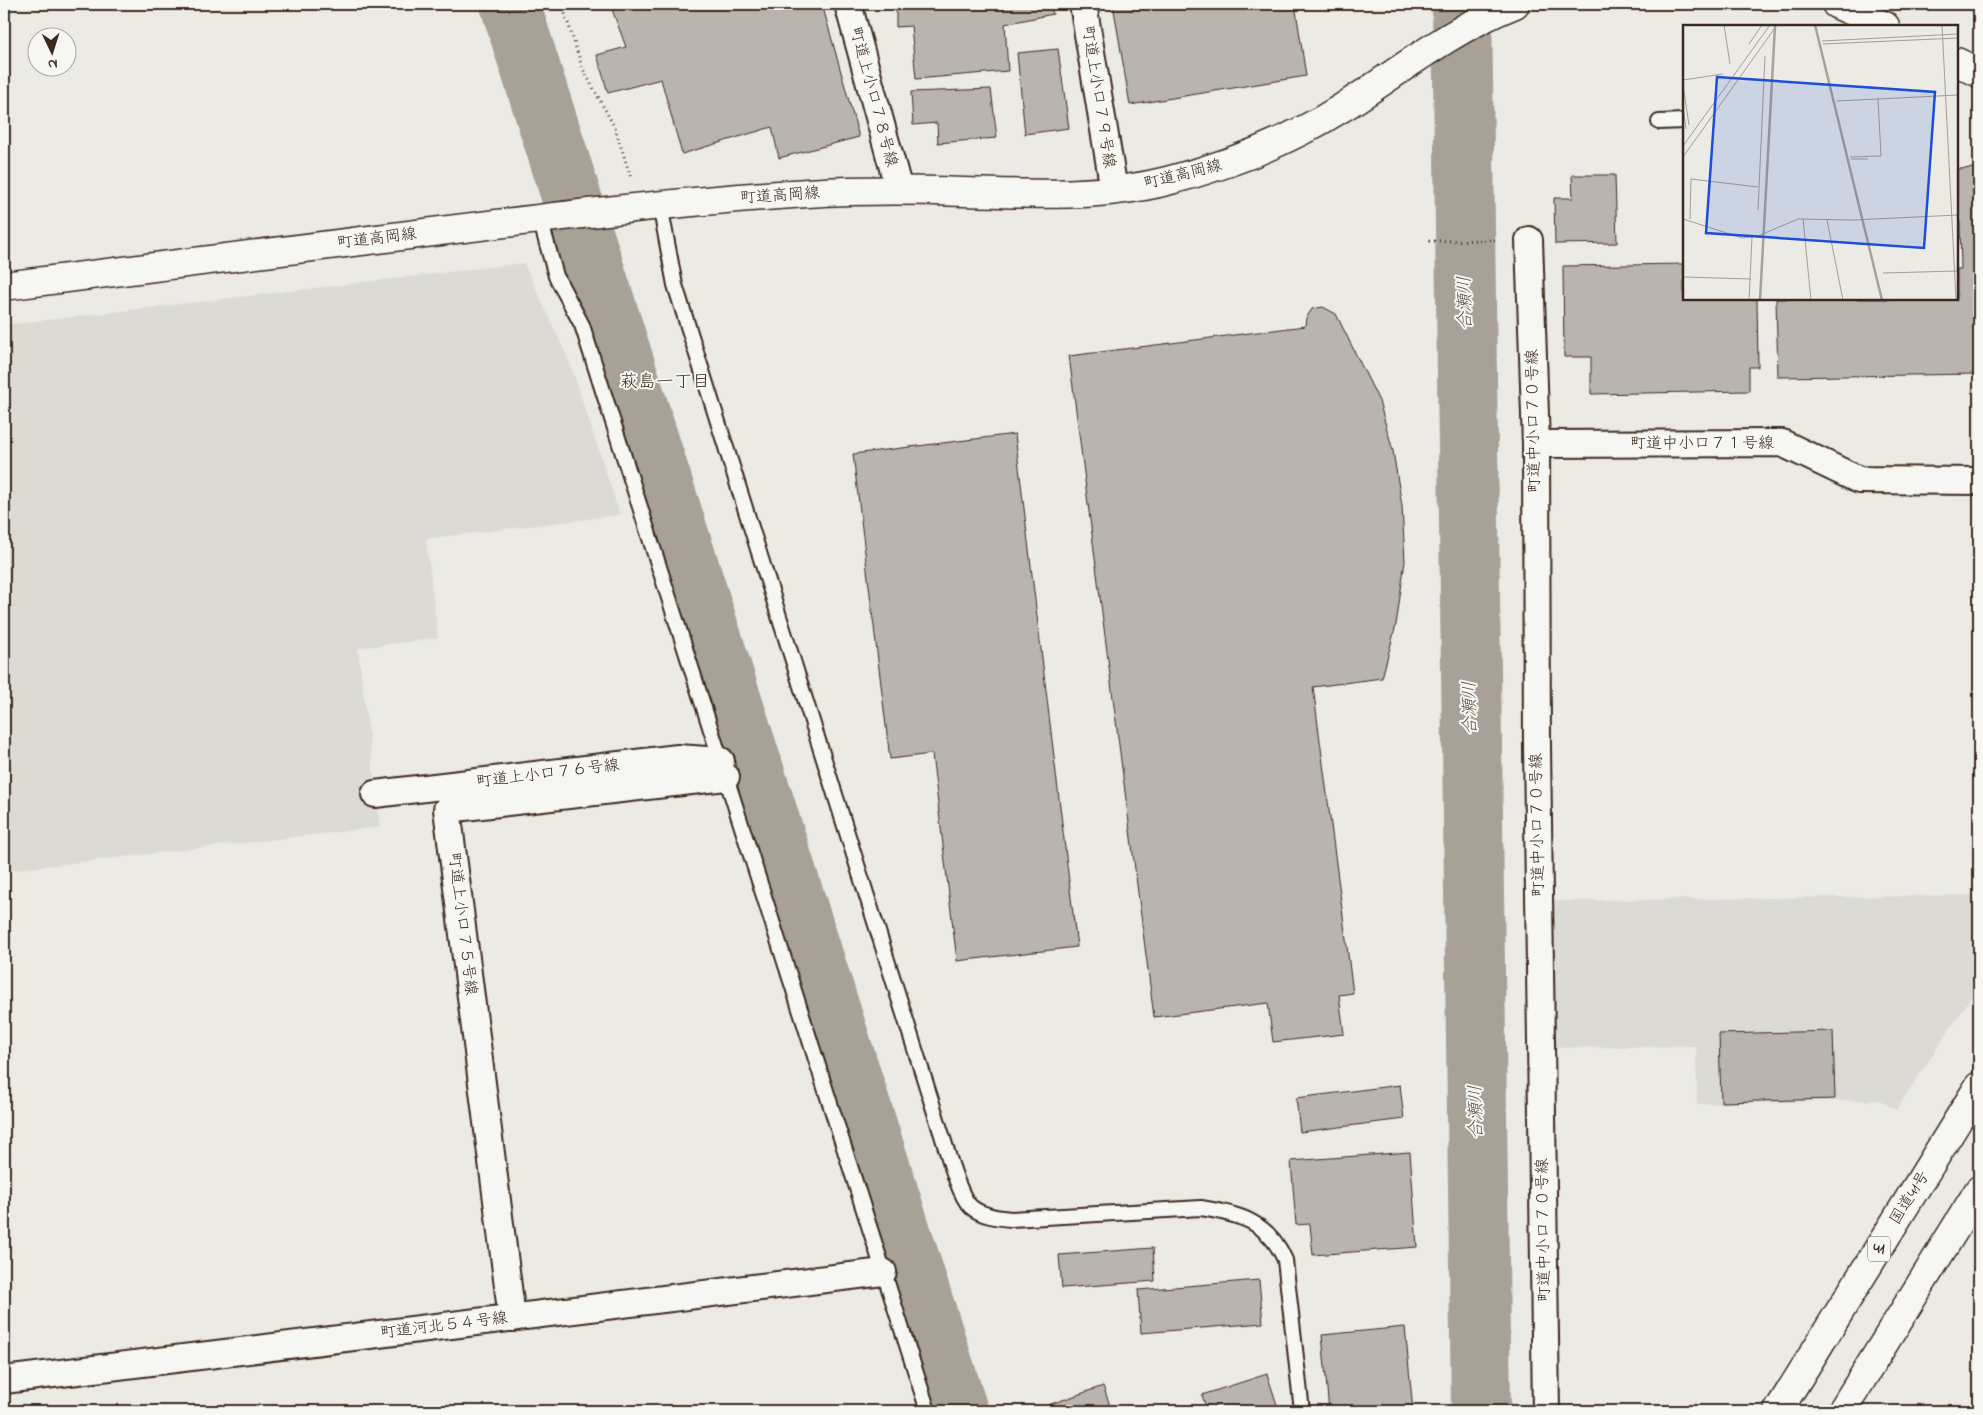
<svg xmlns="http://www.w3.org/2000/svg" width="1983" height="1415" font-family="'Indie Flower','Klee One',sans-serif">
<rect width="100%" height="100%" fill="#ebeae5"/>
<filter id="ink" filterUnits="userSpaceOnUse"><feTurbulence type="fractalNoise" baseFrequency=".02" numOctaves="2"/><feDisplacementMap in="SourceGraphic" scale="10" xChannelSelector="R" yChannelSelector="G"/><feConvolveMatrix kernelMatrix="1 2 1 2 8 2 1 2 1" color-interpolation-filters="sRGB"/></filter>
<g filter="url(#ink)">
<g fill="#dcdad4">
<path d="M524 263 570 363 620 515 426 539 438 638 358 648 380 827 4 871V325Z"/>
<path d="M1979 895V985L1896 1110 1879 1100 1697 1104 1696 1046 1550 1048 1548 901Z"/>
</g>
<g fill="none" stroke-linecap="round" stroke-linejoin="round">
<g stroke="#a8a198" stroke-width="60">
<path d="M510 4 958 1411"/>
<path d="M1462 4 1481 1411"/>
</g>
</g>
<g fill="#bab4ae" stroke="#3b2a1e">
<path d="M610 4H822L859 137 779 158 772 127 682 154 661 79 608 93 597 55 626 47Z"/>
<path d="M896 4H1050L1053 14 1005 24 1008 71 916 79 911 26 896 27Z"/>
<path d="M1113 4H1295L1306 76 1130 105Z"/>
<path d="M1058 49 1069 128 1025 134 1017 53Z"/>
<path d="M991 89 997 138 938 143 937 123 913 125 911 92Z"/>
<path d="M1979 168V374L1778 377 1776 299H1957V269H1961L1960 222H1957V169Z"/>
<path d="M1572 175H1615L1617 243 1555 244 1554 198H1573Z"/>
<path d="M1684 264V299H1757L1758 367H1749V391L1591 394V357H1564L1563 266Z"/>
<path d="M1323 307 1336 314 1379 401 1393 451 1402 506 1405 561 1396 625 1382 678 1313 687 1353 993 1339 995 1344 1034 1273 1042 1268 1003 1154 1017 1069 356 1305 326 1306 318 1312 309Z"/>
<path d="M1015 434 1077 947 957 961 932 754 890 759 853 454Z"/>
<path d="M1833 1031 1835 1099 1721 1102 1719 1034Z"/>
<path d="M1400 1085 1404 1119 1300 1132 1296 1098Z"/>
<path d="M1410 1152 1417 1247 1313 1255 1310 1224 1296 1225 1291 1161Z"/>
<path d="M1153 1248 1155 1281 1062 1288 1059 1255Z"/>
<path d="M1259 1280 1263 1323 1141 1333 1138 1290Z"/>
<path d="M1405 1327 1413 1411H1329L1322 1335Z"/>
<path d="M1267 1374 1279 1411H1207L1202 1395Z"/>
<path d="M1103 1386 1112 1411H1050L1048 1405Z"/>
</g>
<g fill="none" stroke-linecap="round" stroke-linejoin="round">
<g stroke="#3b2a1e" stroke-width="18">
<g id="lane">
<path d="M1659 122 1684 121"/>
<path d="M660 205 675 285 941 1132C947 1150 958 1194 970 1206 981 1216 998 1218 1011 1219L1201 1208C1239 1214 1268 1221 1285 1260L1302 1411"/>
<path d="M540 219 556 276 582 325 928 1411"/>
</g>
</g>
<g stroke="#3b2a1e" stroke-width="30">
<g id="street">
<path d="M848 4 899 190"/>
<path d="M1083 4 1114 190"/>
<path d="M1529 240 1536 444 1537 747 1546 1411"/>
<path d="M1536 444 1782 443 1859 480 1979 481"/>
<path d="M375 794 678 758 721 761"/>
<path d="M512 1318 447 809 726 777"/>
<path d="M4 1380 883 1272"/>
</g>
</g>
<g stroke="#3b2a1e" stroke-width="31">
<g id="secondary">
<path d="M1836 4 1885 26"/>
<path d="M1957 62 1979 73"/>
<path d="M4 286C144 268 284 251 425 233 552 217 679 201 807 193 859 190 912 190 964 192 1032 194 1101 198 1167 181 1229 165 1286 143 1340 109 1398 73 1451 29 1515 4"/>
</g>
</g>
<g stroke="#3b2a1e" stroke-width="31">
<g id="highway">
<path d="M1778 1411 1979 1086"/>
<path d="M1842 1411 1979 1190"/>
</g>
</g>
<g stroke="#3b2a1e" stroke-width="3" stroke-dasharray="1 4" stroke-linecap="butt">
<path d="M562 4 582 67 615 128 631 178"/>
<path d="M1429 241 1499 240"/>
</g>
<use href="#lane" stroke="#f6f6f2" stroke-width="14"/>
<use href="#street" stroke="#f6f6f2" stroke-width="26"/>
<use href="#secondary" stroke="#f6f6f2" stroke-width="28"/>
<use href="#highway" stroke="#f6f6f2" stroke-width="28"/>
</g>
</g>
<g text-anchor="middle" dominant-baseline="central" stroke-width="4" stroke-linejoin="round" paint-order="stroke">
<rect fill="#f6f6f2" stroke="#73675e" stroke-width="1" x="1868" y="1236.5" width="22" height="25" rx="4"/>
<g font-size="15" font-weight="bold" fill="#3b2a1e">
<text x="1879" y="1249">41</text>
</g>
<g font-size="16" fill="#3b2a1e" stroke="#f6f6f2">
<text transform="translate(873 97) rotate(75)">町道上小口７８号線</text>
<text transform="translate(1098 97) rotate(81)">町道上小口７９号線</text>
<text transform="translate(1183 175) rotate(-14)">町道高岡線</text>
<text transform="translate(780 196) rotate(-4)">町道高岡線</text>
<text transform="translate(377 239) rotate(-7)">町道高岡線</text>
<text transform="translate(1534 421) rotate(-91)">町道中小口７０号線</text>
<text x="1702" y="444">町道中小口７１号線</text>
<text transform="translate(548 774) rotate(-7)">町道上小口７６号線</text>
<text transform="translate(1538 825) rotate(-91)">町道中小口７０号線</text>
<text transform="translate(462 924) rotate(83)">町道上小口７５号線</text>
<text transform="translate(1910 1198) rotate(-58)">国道41号</text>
<text transform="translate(1544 1230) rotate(-91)">町道中小口７０号線</text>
<text transform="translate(444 1326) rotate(-7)">町道河北５４号線</text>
</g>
<g font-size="18" font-style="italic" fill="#615449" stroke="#f6f6f2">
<text transform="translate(1466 303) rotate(-91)">合瀬川</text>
<text transform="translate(1471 708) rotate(-91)">合瀬川</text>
<text transform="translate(1477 1112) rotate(-91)">合瀬川</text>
</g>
<g font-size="18" fill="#3b2a1e" stroke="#f6f6f2">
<text x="665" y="383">萩島一丁目</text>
</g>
</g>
<g transform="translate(1683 25)">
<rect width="275" height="275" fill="#ebeae5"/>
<path fill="none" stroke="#a8a198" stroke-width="2.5" d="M132 0 199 275M77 275 92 1"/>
<path fill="none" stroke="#a59d95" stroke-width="1" d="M41 0 47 39M259 0 273 275M139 16 275 9M66 19 79 0M140 19 275 13M0 55 40 49M0 60 6 100M154 76 275 70M0 81 3 104M0 121 87 0M0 132 94 0M167 132 198 131 195 74M168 134H185M75 185 82 31M0 194 59 213 75 211 115 194 170 195 275 190M7 194 8 154 75 162M120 194 128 275M144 195 160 275M200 248 275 246M0 252 68 254M66 275 69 212"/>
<path fill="#1d4ed8" fill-opacity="0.15" stroke="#1d4ed8" stroke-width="2.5" d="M34 52 252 67 241 223 23 208Z"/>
<rect width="275" height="275" fill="none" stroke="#3b2a1e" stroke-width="2.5"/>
</g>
<rect width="1983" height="1415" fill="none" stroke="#f6f6f2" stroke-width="20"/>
<rect x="10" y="10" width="1963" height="1395" fill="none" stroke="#3b2a1e" stroke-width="2" filter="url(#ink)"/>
<g transform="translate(52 52) rotate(176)"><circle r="24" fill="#f6f6f2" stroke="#aba49d"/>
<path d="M0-4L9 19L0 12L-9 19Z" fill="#3b2a1e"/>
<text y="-8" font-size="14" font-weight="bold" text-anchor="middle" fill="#3b2a1e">N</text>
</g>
</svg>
